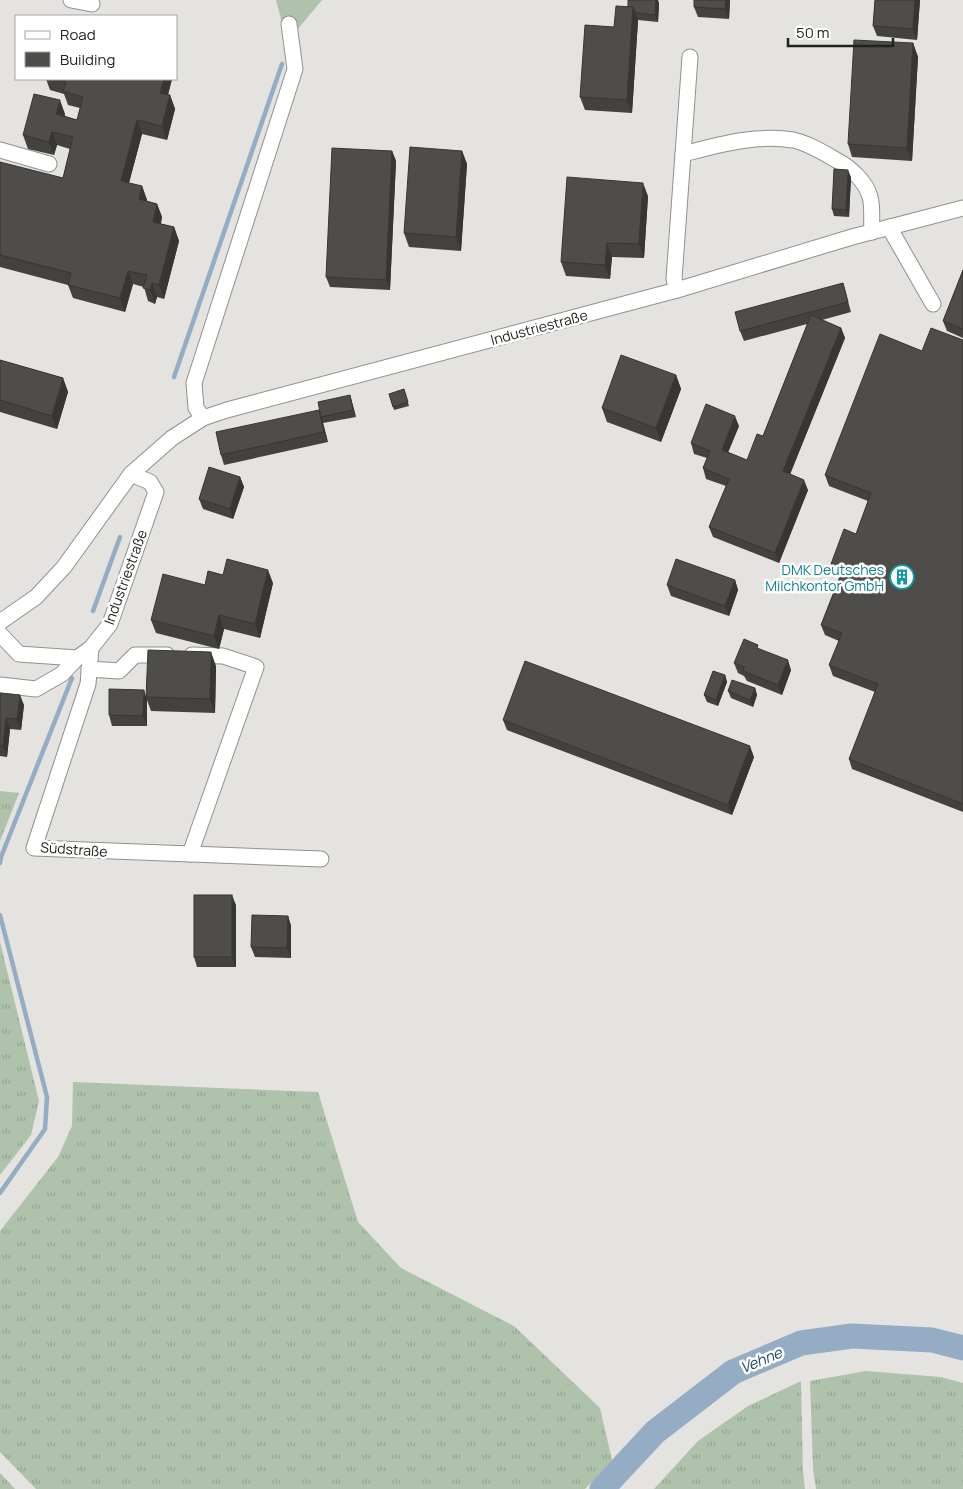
<svg xmlns="http://www.w3.org/2000/svg" width="963" height="1489" font-family="Manrope,sans-serif">
<defs>
<pattern id="grass-tufts" width="24" height="20" patternUnits="userSpaceOnUse" patternTransform="scale(1.25)"><rect width="24" height="20" fill="#afc2ab"/><path d="M3 7l-1-3M5 7V3M7 7l1-3M15 17l-1-3M17 17v-4M19 17l1-3" fill="none" stroke="#96a693"/></pattern>
</defs>
<rect width="100%" height="100%" fill="#e4e3df"/>
<g fill="url(#grass-tufts)">
<path d="M0 791 19 793 0 841Z"/>
<path d="M0 942 39 1101 31 1135 0 1175Z"/>
<path d="M73 1082 318 1092 358 1222 401 1268 514 1326 600 1408 612 1460 585 1489H36L0 1452V1231L58 1157 72 1126Z"/>
<path d="M866 1371 941 1377 963 1383V1489H816L813 1469 810 1381Z"/>
<path d="M801 1381 803 1472 805 1489H654L698 1441 748 1406Z"/>
<path d="M0 1473 15 1489H0Z"/>
</g>
<path fill="#afc2ab" d="M276 0H322L287 42Z"/>
<g fill="none" stroke-linecap="round" stroke-linejoin="round">
<g stroke="#95adc4" stroke-width="4.5">
<path d="M174 377 282 64"/>
<path d="M93 611 120 537"/>
<path d="M0 863 1 857 72 678"/>
<path d="M0 915 47 1097 45 1129 0 1193"/>
</g>
<path stroke="#95adc4" stroke-width="25" d="M602 1489 655 1432 733 1372 801 1343 852 1336 932 1340 963 1348"/>
<g stroke="#91908c" stroke-width="17">
<g id="minor">
<path d="M71 0 92 4"/>
<path d="M0 150 49 164"/>
<path d="M683 154C718 145 756 134 793 140 808 143 824 153 838 161 851 168 866 182 870 197 873 206 871 222 872 232"/>
<path d="M889 227 933 304"/>
<path d="M677 290 674 279 690 57"/>
<path d="M203 418 196 408 194 383 295 69 289 24"/>
<path d="M0 622 36 597 64 567 131 474 172 438 203 418 227 410 677 290 852 237 963 208"/>
<path d="M0 634 19 654 77 658 91 648 110 624 156 492 150 482 131 474"/>
<path d="M91 648 88 684 34 848 321 859"/>
<path d="M89 669 119 671 135 655H167"/>
<path d="M0 685 36 689 62 674 77 658"/>
<path d="M190 854 256 667 223 656 192 655"/>
</g>
</g>
<use href="#minor" stroke="#fff" stroke-width="15"/>
</g>
<g fill="#43423f">
<path d="M628 0H658L659 4 658 22 638 20 632 113 585 110 580 97 628 7Z"/>
<path d="M694 0H730L729 19 698 17 694 7Z"/>
<path d="M875 0H920L917 40 877 36 873 26Z"/>
<path d="M913 43 918 57 912 161 852 157 848 144Z"/>
<path d="M46 79H172L168 95H170L175 109 167 140 142 134 129 183 142 186 147 200V201L157 204 162 217 161 224 174 227 179 241 164 299 157 297 155 304 148 301 144 287 133 284 125 312 73 298 68 285 0 267V163L63 178 70 149 57 145 54 155 28 149 23 135 65 114V116L77 120 80 108 68 105 64 94 50 90Z"/>
<path d="M392 151 396 161 390 290 330 287 326 277Z"/>
<path d="M462 151 467 164 461 251 409 247 404 233Z"/>
<path d="M851 177 849 217 834 216 832 209Z"/>
<path d="M648 196 644 258 612 257 610 279 566 276 561 262Z"/>
<path d="M963 270V338L947 331 943 321Z"/>
<path d="M843 283 851 312 822 320 841 328 845 338 790 474 808 490 779 563 713 537 709 527 726 486 706 479 703 468 707 458 694 454 691 443 739 426 728 452 747 460 763 436 807 324 744 341 740 331Z"/>
<path d="M963 340V812L852 769 849 759 875 692 833 676 829 665 839 641 825 635 821 625 840 576 835 574 831 564 856 534 868 501 829 486 825 475 922 351Z"/>
<path d="M0 360 63 378 68 392 57 429 0 412Z"/>
<path d="M676 375 681 389 661 442 607 422 602 408Z"/>
<path d="M404 389 409 406 394 410 389 394Z"/>
<path d="M350 395 356 417 323 423 328 442 224 465 221 455 320 414Z"/>
<path d="M240 477 244 487 233 519 203 509 199 499Z"/>
<path d="M223 575 273 583 260 638 224 629 219 649 156 633 151 620Z"/>
<path d="M735 580 738 590 729 616 671 596 667 585Z"/>
<path d="M760 649 791 670 782 695 747 681 744 676 738 673 734 663Z"/>
<path d="M216 666 215 713 151 711 147 700V726H112L109 715 146 697Z"/>
<path d="M725 675 727 682 718 706 707 702 704 695Z"/>
<path d="M755 688 757 695 753 707 731 698 728 691Z"/>
<path d="M0 693 24 705 21 730 10 729 7 757 0 756Z"/>
<path d="M503 720 754 757 732 815 507 730Z"/>
<path d="M236 905V967H197L194 957Z"/>
<path d="M288 916 291 926V958L255 957 251 947Z"/>
</g>
<g fill="#373633">
<path d="M656 0H658L659 4 658 22 655 15Z"/>
<path d="M726 0H730L729 19 725 9Z"/>
<path d="M915 0H920L917 40 913 29Z"/>
<path d="M633 7 638 21 632 113 627 100Z"/>
<path d="M913 43 918 57 912 161 907 148Z"/>
<path d="M164 79H172L165 106 160 93Z"/>
<path d="M170 95 175 109 167 140 162 126Z"/>
<path d="M60 100 65 114 61 128 56 114Z"/>
<path d="M137 120 142 134 126 194 121 181Z"/>
<path d="M52 132 57 145 54 155 49 142Z"/>
<path d="M392 151 396 161 390 290 386 280Z"/>
<path d="M462 151 467 164 461 251 456 237Z"/>
<path d="M848 170 851 177 849 217 846 210Z"/>
<path d="M643 183 648 196 644 258 639 244Z"/>
<path d="M142 186 147 200 144 212 139 199Z"/>
<path d="M157 204 162 217 158 235 153 222Z"/>
<path d="M174 227 179 241 164 299 159 285Z"/>
<path d="M607 243 612 257 610 279 605 265Z"/>
<path d="M128 271 133 284 125 312 120 298Z"/>
<path d="M152 283 157 297 155 304 150 290Z"/>
<path d="M841 328 845 338 787 482 783 471Z"/>
<path d="M676 375 681 389 661 442 656 428Z"/>
<path d="M63 378 68 392 57 429 52 416Z"/>
<path d="M350 395 352 402 356 417 353 410Z"/>
<path d="M319 410 323 423 328 442 324 432Z"/>
<path d="M735 416 739 426 725 460 722 450Z"/>
<path d="M240 477 244 487 233 519 230 509Z"/>
<path d="M804 480 808 490 779 563 775 553Z"/>
<path d="M268 570 273 583 260 638 255 624Z"/>
<path d="M735 580 738 590 729 616 725 606Z"/>
<path d="M219 615 224 629 219 649 214 636Z"/>
<path d="M211 652 216 666 215 713 210 699Z"/>
<path d="M788 660 791 670 782 695 778 685Z"/>
<path d="M725 675 727 682 718 706 716 700Z"/>
<path d="M755 688 757 695 753 707 750 700Z"/>
<path d="M144 690 147 700V726L143 716Z"/>
<path d="M20 695 24 705 21 730 17 719Z"/>
<path d="M6 718 10 729 7 757 3 746Z"/>
<path d="M750 746 754 757 732 815 728 805Z"/>
<path d="M232 895 236 905V967L232 957Z"/>
<path d="M288 916 291 926V958L287 948Z"/>
</g>
<g fill="#4e4d49" stroke="#373633">
<path d="M628 0H656L655 15 636 13 633 7H628Z"/>
<path d="M694 0H726L725 9 694 7Z"/>
<path d="M875 0H915L913 29 873 26Z"/>
<path d="M616 6 633 7 627 100 580 97 585 25 614 27Z"/>
<path d="M854 40 913 43 907 148 848 144Z"/>
<path d="M55 79H164L160 93 170 95 162 126 137 120 121 181 142 186 139 199 157 204 153 222 174 227 159 285 152 283 150 290 143 288 147 275 128 271 120 298 68 285 71 273 0 255V162L63 178 73 137 52 132 49 142 23 135 34 94 60 100 56 114 77 120 83 97 63 91 66 82Z"/>
<path d="M410 147 462 151 456 237 404 233Z"/>
<path d="M332 148 392 151 386 280 326 277Z"/>
<path d="M834 169 848 170 846 210 832 209Z"/>
<path d="M567 177 643 183 639 244 607 243 605 265 561 262Z"/>
<path d="M963 270V329L943 321Z"/>
<path d="M843 283 848 302 740 331 735 312Z"/>
<path d="M811 315 841 328 783 471 804 480 775 553 709 527 729 479 703 468 710 451 691 443 706 404 735 416 722 450 747 460 757 434 763 436Z"/>
<path d="M931 328 963 340V804L849 759 878 684 829 665 842 633 821 625 843 569 831 564 844 529 856 534 871 493 825 475 880 334 922 351Z"/>
<path d="M621 355 676 375 656 428 602 408Z"/>
<path d="M0 360 63 378 52 416 0 400Z"/>
<path d="M404 389 408 402 393 407 389 394Z"/>
<path d="M350 395 353 410 321 417 318 402Z"/>
<path d="M319 410 324 432 221 455 216 432Z"/>
<path d="M209 467 240 477 230 509 199 499Z"/>
<path d="M227 559 268 570 255 624 219 615 214 636 151 620 163 574 205 585 208 571 223 575Z"/>
<path d="M676 559 735 580 725 606 667 585Z"/>
<path d="M744 639 758 645 757 648 788 660 778 685 743 671 744 667 734 663Z"/>
<path d="M148 650 211 652 210 699 146 697Z"/>
<path d="M525 661 750 746 728 805 503 720Z"/>
<path d="M713 671 725 675 716 700 704 695Z"/>
<path d="M732 680 755 688 750 700 728 691Z"/>
<path d="M109 689 144 690 143 716 109 715Z"/>
<path d="M0 693 20 695 17 719 6 718 3 746H0Z"/>
<rect x="194" y="895" width="38" height="62"/>
<path d="M252 915 288 916 287 948 251 947Z"/>
</g>
<defs>
<g id="building-ring" transform="scale(1.25)"><circle r="9.5" fill="#fff" stroke="#0f9aa8" stroke-width="1.5"/><path d="M-4-6H4V6H1V3H-1V6H-4ZM-2.5-4.3h1.7v1.8h-1.7ZM.8-4.3h1.7v1.8H.8ZM-2.5-1h1.7V.8h-1.7ZM.8-1h1.7V.8H.8Z" fill="#0f9aa8"/></g>
</defs>
<g fill-rule="evenodd">
<use href="#building-ring" x="902" y="577"/>
</g>
<g text-anchor="middle" dominant-baseline="central" stroke-width="5" stroke-linejoin="round" paint-order="stroke">
<g font-size="14" fill="#21211f" stroke="#fff">
<text transform="translate(539 327) rotate(-15)">Industriestraße</text>
<text transform="translate(125 577) rotate(-70)">Industriestraße</text>
<text transform="translate(74 849) rotate(4)">Südstraße</text>
</g>
<g font-size="14" fill="#0d838f" stroke="#fff" text-anchor="end">
<text x="884" y="569">DMK Deutsches<tspan x="884" dy="16">Milchkontor GmbH</tspan></text>
</g>
<g font-size="15" font-style="italic" fill="#21486a" stroke="#fff">
<text transform="translate(761 1360) rotate(-23)">Vehne</text>
</g>
</g>
<rect x="15" y="15" width="162" height="65" fill="#ffffff" stroke="#a6a6a5"/>
<rect x="25" y="31" width="25" height="8" fill="#ffffff" stroke="#a6a6a5"/>
<text x="60" y="40" font-size="15" fill="#21211f">Road</text>
<rect x="25" y="52" width="25" height="15" fill="#4e4d49" stroke="#a6a6a5"/>
<text x="60" y="65" font-size="15" fill="#21211f">Building</text>
<path d="M788 38v8h105v-8" fill="none" stroke="#21211f" stroke-width="2.5"/>
<text x="796" y="38" font-size="15" fill="#21211f" stroke="#ffffff" stroke-width="4" paint-order="stroke">50 m</text>
</svg>
